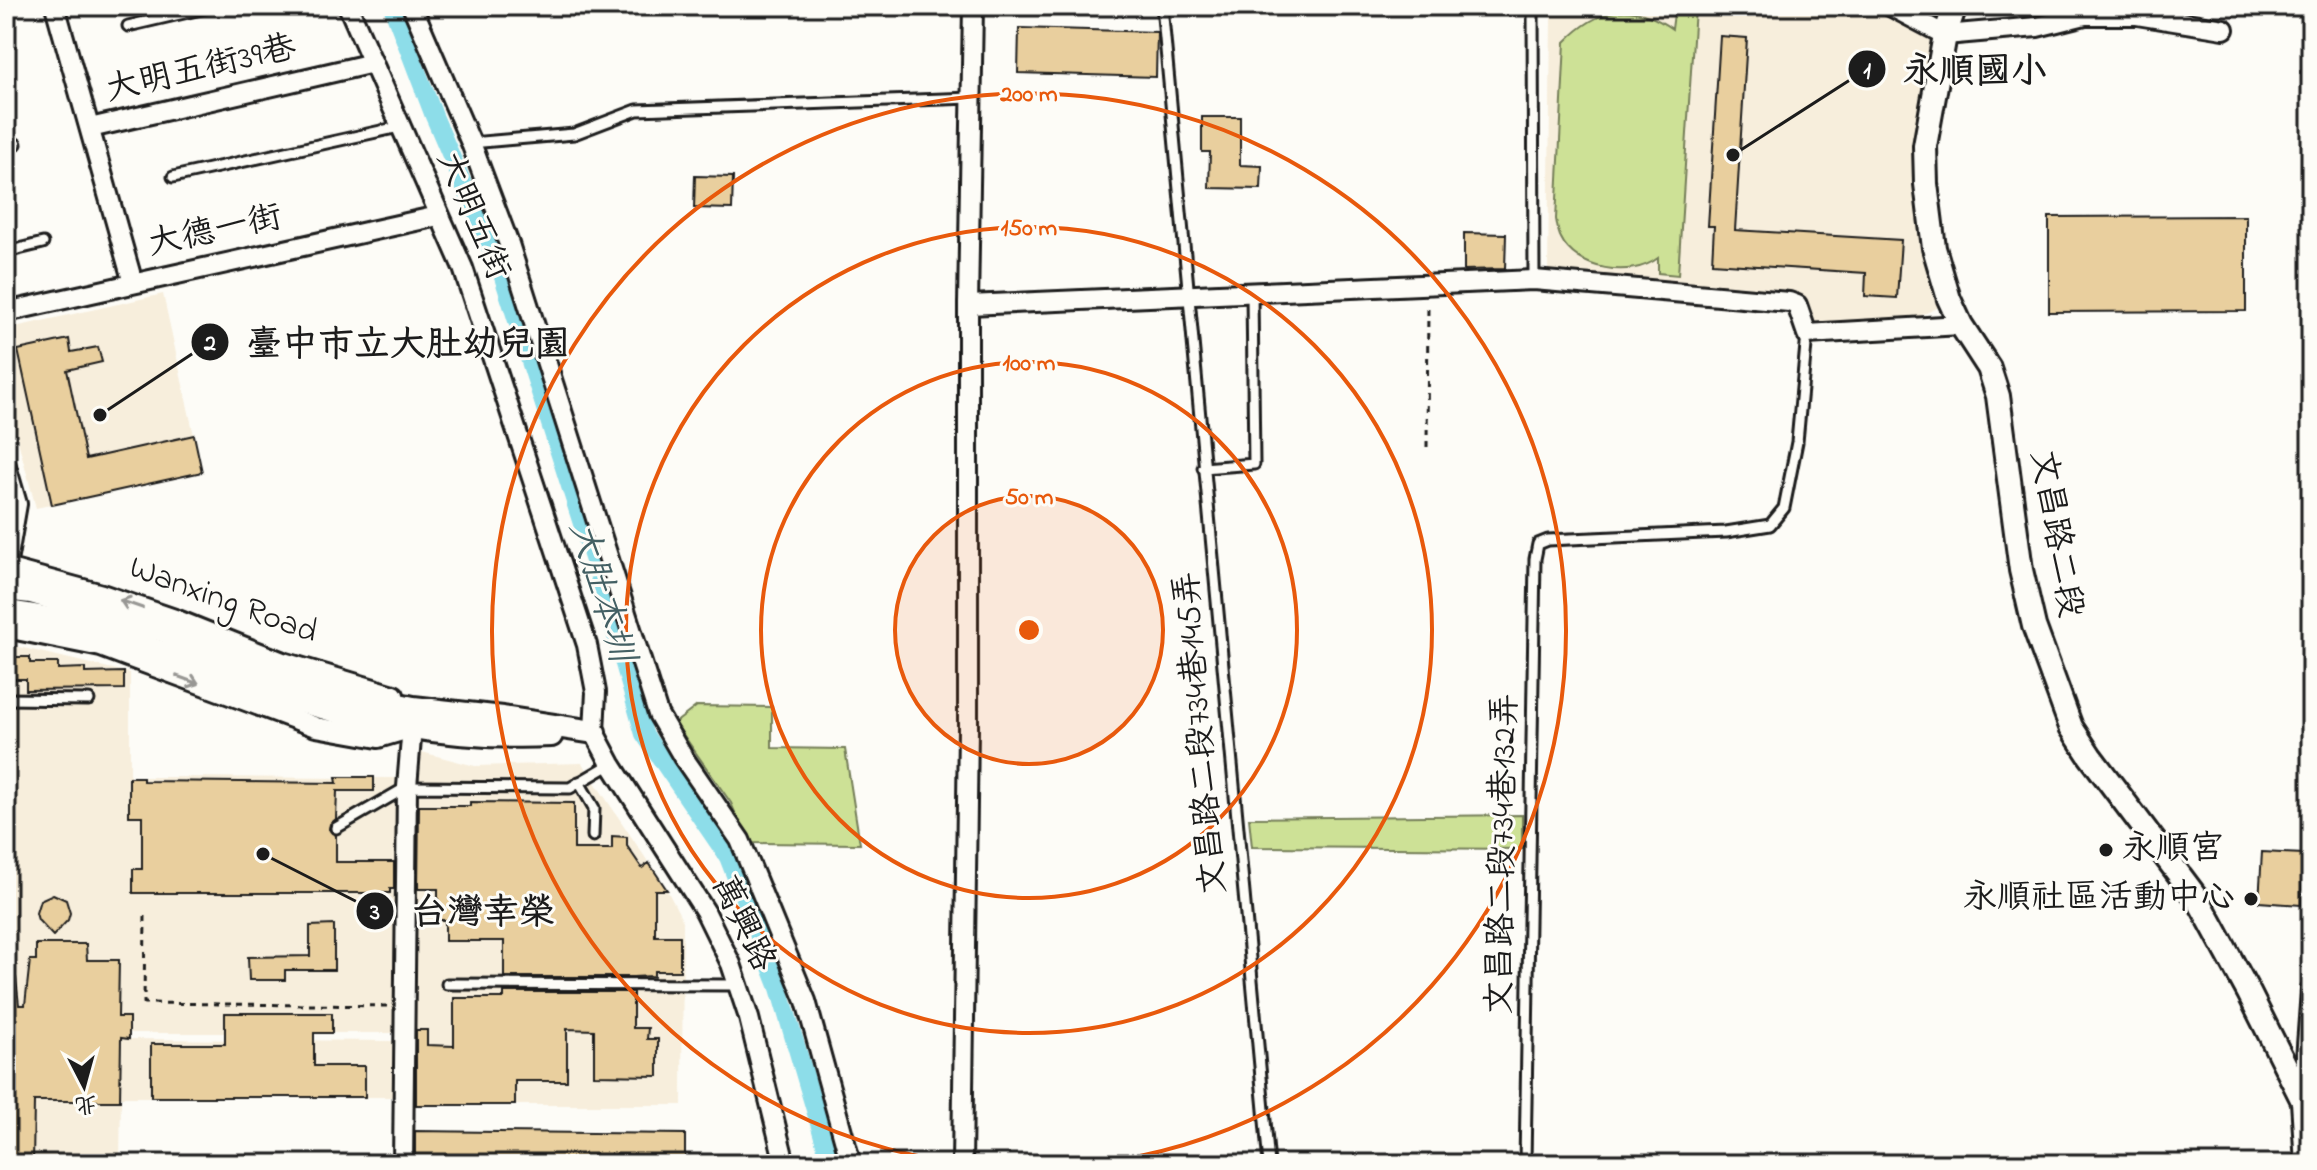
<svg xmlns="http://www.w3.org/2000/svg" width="2317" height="1170" font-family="'Indie Flower','LXGW WenKai TC',sans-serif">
<rect width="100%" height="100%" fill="#fdfcf7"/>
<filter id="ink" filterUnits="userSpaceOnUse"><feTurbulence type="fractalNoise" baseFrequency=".0125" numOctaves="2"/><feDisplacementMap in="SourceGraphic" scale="16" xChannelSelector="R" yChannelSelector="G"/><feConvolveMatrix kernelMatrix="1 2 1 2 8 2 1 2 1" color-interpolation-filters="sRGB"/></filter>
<g filter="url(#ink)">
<g fill="#f7eedc">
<path d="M1559 6H1879L1903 20 1931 41 1918 142 1940 298 1939 307 1911 320 1813 324 1798 294 1548 270 1551 17Z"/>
<path d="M163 294 202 472 36 508 6 396V329Z"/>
<path d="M6 644 130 673V777L398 778 397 1033H130L129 1039H121L397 1041V1097H121L120 1164H6Z"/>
<path d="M418 751 475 766 582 763 667 890 683 921 682 1105H413L414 813H417Z"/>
</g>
<g fill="#cde196" stroke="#747e59" stroke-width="2">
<path d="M1675 6 1695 8 1678 275 1658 273V258C1631 279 1576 270 1561 238 1558 233 1557 225 1556 219L1565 42C1598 8 1632 0 1672 29Z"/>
<path d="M697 706 772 707V748L845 749 860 844 748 843 731 803 675 723Z"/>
<path d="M1522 815V849L1252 847 1249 818Z"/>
</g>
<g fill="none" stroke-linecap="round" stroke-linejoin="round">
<path stroke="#8ddde9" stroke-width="18" d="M392 6 434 116 503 277 601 583 644 734 728 857 779 988 831 1164"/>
</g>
<g fill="#e9cf9e" stroke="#1c1c1c" stroke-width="2">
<path d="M1019 28 1157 32 1156 77 1018 73Z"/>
<path d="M1720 36 1747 38 1735 230 1901 240 1897 298 1865 296 1866 273 1712 263 1714 226H1708Z"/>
<path d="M1202 117H1240V165L1262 166 1261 189 1209 188 1210 152H1202Z"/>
<path d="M695 176 733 177 732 209 694 208Z"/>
<path d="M2246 216V311L2049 312V217Z"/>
<path d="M1464 233 1506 234 1505 269 1464 270Z"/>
<path d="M69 339 71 352 98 347 102 362 67 370 86 459 194 435 202 472 52 505 18 350Z"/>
<path d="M6 657H30V663H58V669L85 668V673L124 672V689L26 690V679H6Z"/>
<path d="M129 777H143V781L337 783 336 777H374V791H337L336 819 330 824 329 829 336 835V862H394V889H390V893H133V869H142V816H129Z"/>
<path d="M470 802 574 803V849H612V836L627 837V846L642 868 649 863 667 890H655V936H680V971H654V976L633 977H504V941H445V920H438V889H418L419 806H470Z"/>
<path d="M2262 852 2304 854 2301 905 2259 902Z"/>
<path d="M53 894 66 900 70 913 68 920 53 936 38 920 36 913 40 900Z"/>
<path d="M334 925V970H285V980H249L248 957 310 956V926Z"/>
<path d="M36 944H86L87 960H119L118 1017H129V1039L121 1038 120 1101H34L33 1164H6V978H16L19 1005H25L30 960H36Z"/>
<path d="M504 992H633V1028H648L647 1039H658V1076L594 1075V1030L567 1029V1081H515V1105H416V1030H427V1045L454 1046V998H504Z"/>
<path d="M225 1013H332V1033H314V1066H365V1097H151V1044H225Z"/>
<path d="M415 1131 685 1134V1164H415Z"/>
</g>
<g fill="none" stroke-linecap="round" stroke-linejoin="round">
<g stroke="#1c1c1c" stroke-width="15">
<g id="service">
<path d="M1162 6 1269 1164"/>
<path d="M1533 6 1534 280"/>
<path d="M128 26 214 6"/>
<path d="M471 143 574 134 637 110 972 98"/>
<path d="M6 147 16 144"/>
<path d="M173 177 399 127"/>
<path d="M6 252 43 243"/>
<path d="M1203 468 1254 464 1252 294"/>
<path d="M6 699 89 700"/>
<path d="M579 782 594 808 593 836"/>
<path d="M336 828 407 787 570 788 611 764"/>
<path d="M447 984 738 985"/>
<path d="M1525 1164 1535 559 1538 544 1548 540 1726 532 1770 525 1784 508 1797 442 1807 334"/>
</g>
</g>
<g stroke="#1c1c1c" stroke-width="24">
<g id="minor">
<path d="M55 6 133 283"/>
<path d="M348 6 463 268 587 645 596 692 594 732 611 764 705 911 731 964 749 1018 785 1164"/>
<path d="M412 6 471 143 509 244 658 714 683 757 740 840 806 1001 851 1164"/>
<path d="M1890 6 1945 35 2037 27 2085 15H2137L2224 29"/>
<path d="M90 128 373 63"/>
<path d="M968 305 1534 280 1789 302 1797 305 1807 334 1961 325"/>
<path d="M6 312 438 216"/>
<path d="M6 466 17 504 6 568 102 594 175 619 283 662 394 695"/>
<path d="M6 628 101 647 316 727 378 738 412 728"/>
<path d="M2303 1101 2311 990"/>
<path d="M403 1164 407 787 413 714"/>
<path d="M962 1164 968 729V305L973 6"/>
</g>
</g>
<g stroke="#1c1c1c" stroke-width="28">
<g id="tertiary">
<path d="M1955 6 1945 35 1925 146 1926 184 1934 248 1949 299 1961 325 1989 368 1998 396 2021 570 2034 626 2071 727 2090 756 2199 901 2249 993 2303 1101 2307 1164"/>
<path d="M6 589 31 592 162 630 287 678 380 701 413 708 503 718 594 732"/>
<path d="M6 612C95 622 179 661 263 689 359 721 450 740 551 735"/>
</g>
</g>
<g stroke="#1c1c1c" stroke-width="3" stroke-dasharray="6 6" stroke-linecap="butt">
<path d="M1427 447 1428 303"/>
<path d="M145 916 144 1003 389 1006"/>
</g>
<use href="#service" stroke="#fdfcf7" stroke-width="9"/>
<use href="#minor" stroke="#fdfcf7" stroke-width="18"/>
<use href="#tertiary" stroke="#fdfcf7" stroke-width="22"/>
</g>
<defs><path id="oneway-shaft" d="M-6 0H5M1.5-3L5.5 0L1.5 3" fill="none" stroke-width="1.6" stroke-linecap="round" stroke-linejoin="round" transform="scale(2)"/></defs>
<g stroke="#989794">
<use href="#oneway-shaft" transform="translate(131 604) rotate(-161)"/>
<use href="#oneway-shaft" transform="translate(188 680) rotate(20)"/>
</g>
</g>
<circle cx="1029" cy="630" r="134" fill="#e8590c" fill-opacity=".12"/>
<g fill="none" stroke="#e8590c" stroke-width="4">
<circle cx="1029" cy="630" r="134"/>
<circle cx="1029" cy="630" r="268"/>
<circle cx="1029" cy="630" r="403"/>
<path d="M968 1164A537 537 0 1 1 1090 1164"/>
</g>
<g fill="#1c1c1c" stroke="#fdfcf7" stroke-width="3">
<circle cx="2106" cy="850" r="8"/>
<circle cx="2251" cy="899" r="8"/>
</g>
<g text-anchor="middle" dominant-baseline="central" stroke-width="6" stroke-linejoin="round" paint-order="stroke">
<g font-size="34" fill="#1c1c1c" stroke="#fdfcf7">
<text transform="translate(201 70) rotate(-13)">大明五街39巷</text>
<text transform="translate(472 216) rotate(67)">大明五街</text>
<text transform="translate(215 232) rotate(-12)">大德一街</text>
<text transform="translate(2055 534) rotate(80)">文昌路二段</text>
<text transform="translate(223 601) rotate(20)">Wanxing Road</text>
<text transform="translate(1202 733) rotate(-95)">文昌路二段734巷145弄</text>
<text transform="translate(1504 854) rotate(-89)">文昌路二段734巷132弄</text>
<text transform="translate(742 924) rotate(64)">萬興路</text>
</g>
<g font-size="34" fill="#1c1c1c" stroke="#fdfcf7" text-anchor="start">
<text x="2122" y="850">永順宮</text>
<text x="2235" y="899" text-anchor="end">永順社區活動中心</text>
</g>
<g font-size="36" font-style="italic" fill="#446064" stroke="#fdfcf7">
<text transform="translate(600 592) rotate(73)">大肚本圳</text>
</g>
</g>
<circle cx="1029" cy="630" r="12" fill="#e8590c" stroke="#fdfcf7" stroke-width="4"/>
<g font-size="24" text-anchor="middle" font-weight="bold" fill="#e8590c" stroke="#fdfcf7" stroke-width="6" stroke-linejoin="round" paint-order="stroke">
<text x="1029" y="101">200 m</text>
<text x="1029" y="235">150 m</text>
<text x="1029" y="370">100 m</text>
<text x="1029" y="504">50 m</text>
</g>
<path fill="none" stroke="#1c1c1c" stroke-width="3" d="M1733 155L1867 69M100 415L210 342M263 854L375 911"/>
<g fill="#1c1c1c" stroke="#fdfcf7" stroke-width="3">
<circle cx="1733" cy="155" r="8"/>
<circle cx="100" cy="415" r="8"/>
<circle cx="263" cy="854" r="8"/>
<circle cx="1867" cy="69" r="20"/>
<circle cx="210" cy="342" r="20"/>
<circle cx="375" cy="911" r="20"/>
</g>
<g font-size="24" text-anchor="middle" font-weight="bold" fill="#fff">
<text x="1867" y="78">1</text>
<text x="210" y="350">2</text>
<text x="375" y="919">3</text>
</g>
<g font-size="36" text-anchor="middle" font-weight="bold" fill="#1c1c1c" stroke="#fdfcf7" stroke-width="6" stroke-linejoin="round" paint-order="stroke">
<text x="1975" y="82">永順國小</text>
<text x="408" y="355">臺中市立大肚幼兒園</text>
<text x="483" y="923">台灣幸榮</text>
</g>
<rect width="2317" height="1170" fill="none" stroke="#fdfcf7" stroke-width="32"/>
<rect x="16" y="16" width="2285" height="1138" fill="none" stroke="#1c1c1c" stroke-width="3" filter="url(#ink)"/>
<g transform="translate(84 1086) rotate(174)" stroke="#fdfcf7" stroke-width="6" paint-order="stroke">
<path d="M0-6L14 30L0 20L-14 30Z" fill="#1c1c1c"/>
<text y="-12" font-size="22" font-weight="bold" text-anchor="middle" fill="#1c1c1c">北</text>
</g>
</svg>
